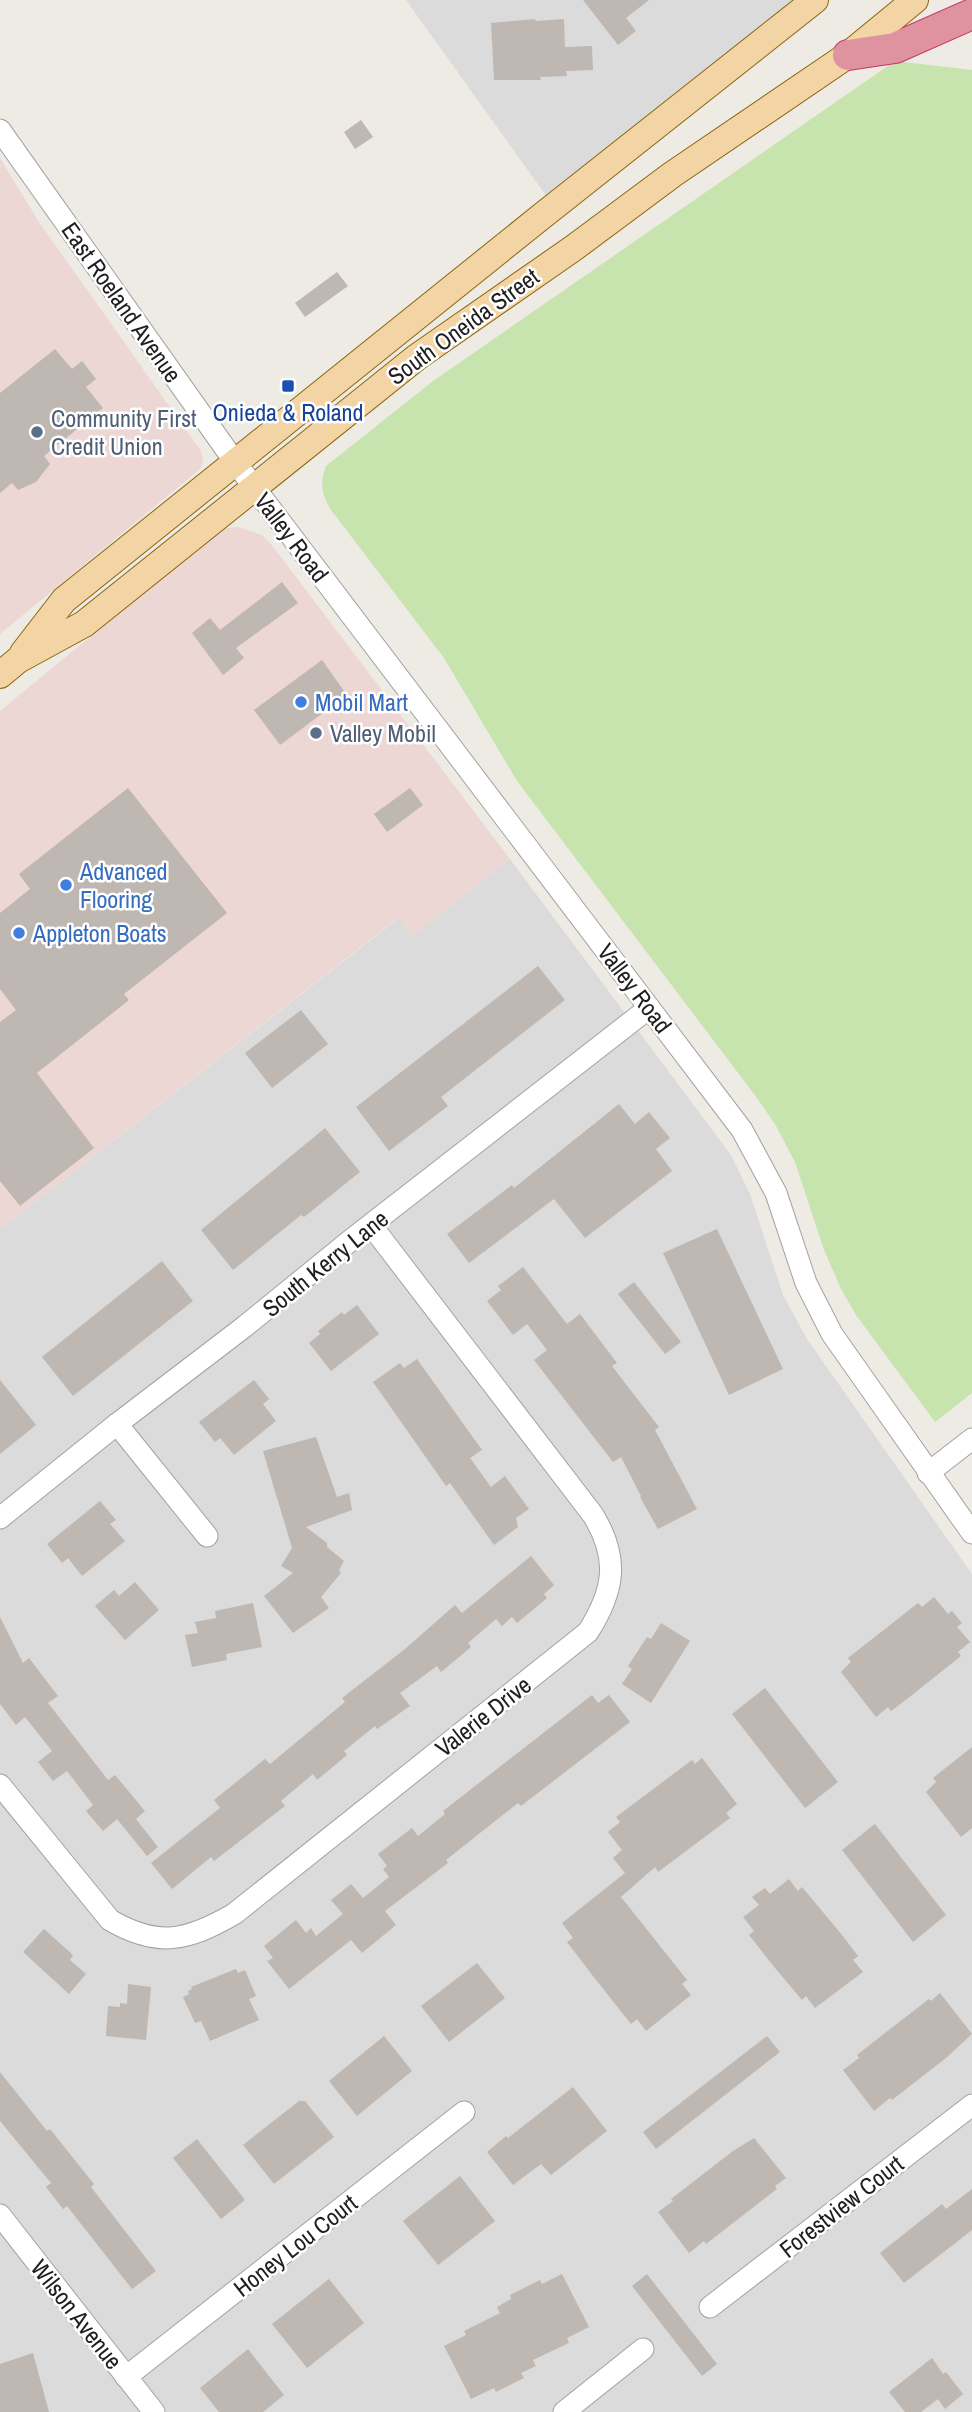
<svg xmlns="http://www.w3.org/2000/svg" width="972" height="2412" font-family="'Archivo Narrow',sans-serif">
<rect width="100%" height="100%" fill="#eeebe5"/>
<g fill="#dcdbdb">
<path d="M406 0H801L547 197Z"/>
<path d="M510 859 731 1155 750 1194 783 1295 807 1339 972 1574V2412H0V1229L399 918 412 936Z"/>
</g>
<g fill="#edd7d5">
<path d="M0 158 39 222 201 451 203 462 200 469 0 634Z"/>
<path d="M239 527 262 535 271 544 510 859 412 936 398 918 0 1229V711L215 534 226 528Z"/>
</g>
<path fill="#c7e4af" d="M895 61 972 70V1393L935 1422 856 1315 842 1291 824 1250 795 1162 775 1124 754 1094 517 781 444 658 331 510C322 494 319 484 326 466L433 381Z"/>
<g fill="#beb7b2">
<path d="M583 0H649L626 18 636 31 618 45Z"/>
<path d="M535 19 536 21 564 19 565 47 592 46 593 70 566 71 567 76 540 77 541 80H494L491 23Z"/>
<path d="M361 120 373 137 355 149 344 132Z"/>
<path d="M337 272 348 286 305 317 295 303Z"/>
<path d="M55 349 72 369 82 361 96 379 86 387 103 408 44 456 50 464 36 482 18 490 12 483 0 493V393Z"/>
<path d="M282 582 298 603 236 648 244 658 223 675 192 633 210 618 220 630Z"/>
<path d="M322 660 347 695 280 745 254 710Z"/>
<path d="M128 788 227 913 124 994 129 1000 37 1073 94 1148 20 1206 0 1181V1022L16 1010 0 989V913L30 889 19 874Z"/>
<path d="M410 788 423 805 387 832 374 814Z"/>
<path d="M538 966 565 1000 441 1097 448 1106 389 1151 356 1107Z"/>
<path d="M301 1010 328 1044 272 1088 245 1053Z"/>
<path d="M619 1104 635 1124 649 1112 670 1138 656 1149 672 1171 585 1238 554 1199 469 1263 447 1234 512 1185 514 1188Z"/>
<path d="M325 1128 360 1172 304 1217 301 1215 233 1270 201 1230Z"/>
<path d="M717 1229 783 1369 729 1395 663 1253Z"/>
<path d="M162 1261 193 1301 73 1396 42 1357Z"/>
<path d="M523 1267 567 1324 580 1314 617 1363 612 1366 659 1427 655 1430 697 1509 658 1529 640 1497 641 1496 621 1457 613 1462 534 1360 547 1350 527 1324 513 1335 487 1301 501 1290 498 1286Z"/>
<path d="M634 1282 681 1342 665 1354 618 1294Z"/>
<path d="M357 1305 379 1334 331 1371 309 1343 320 1334 318 1331 342 1312 344 1315Z"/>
<path d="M417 1359 482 1450 470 1458 491 1487 505 1476 529 1509 516 1518 518 1527 494 1545 450 1483 446 1486 373 1382 400 1363 404 1368Z"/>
<path d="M0 1380 36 1425 0 1454Z"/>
<path d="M254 1380 269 1399 263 1404 276 1421 234 1455 220 1438 215 1442 199 1422Z"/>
<path d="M316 1437 337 1497 349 1493 352 1510 306 1527 327 1543V1547L344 1561 339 1570 341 1573 321 1597 329 1608 293 1633 264 1596 293 1573 281 1566 292 1548 263 1451Z"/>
<path d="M100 1501 116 1520 110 1524 125 1541 82 1576 68 1558 62 1563 47 1544Z"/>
<path d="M531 1556 554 1585 544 1594 547 1598 517 1623 512 1617 502 1626 496 1619 468 1643 471 1647 441 1672 437 1666 400 1693 410 1706 377 1729 375 1726 344 1751 347 1755 317 1780 313 1774 281 1801 285 1806 214 1861 211 1857 172 1889 151 1863 220 1808 214 1800 265 1759 270 1764 345 1702 342 1698 405 1649 455 1605 462 1613Z"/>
<path d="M135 1582 159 1610 125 1640 95 1606 114 1590 119 1596Z"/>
<path d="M934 1597 948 1614 952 1611 962 1623 957 1627 970 1642 958 1652 961 1656 907 1699 891 1711 888 1707 876 1717 841 1672 851 1662 848 1658 918 1603 922 1607Z"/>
<path d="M253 1603 262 1647 226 1654 227 1660 192 1667 185 1635 198 1633 195 1622 216 1618 215 1611Z"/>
<path d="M0 1617 23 1663 29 1658 58 1696 48 1703 108 1780 115 1775 145 1811 136 1819 158 1847 147 1856 117 1819 103 1831 86 1811 93 1805 67 1771 53 1781 38 1762 52 1751 25 1717 16 1725 0 1704Z"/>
<path d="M661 1623 690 1641 651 1703 622 1684 632 1669 628 1666 647 1637 651 1639Z"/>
<path d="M765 1688 838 1782 805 1808 732 1714Z"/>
<path d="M592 1695 598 1703 609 1695 630 1722 521 1806 518 1803 446 1860 448 1863 385 1911 396 1925 362 1953 351 1940 289 1989 267 1961 273 1958 264 1946 296 1920 306 1933 311 1928 316 1936 343 1914 331 1900 351 1884 363 1898 389 1877 383 1869 387 1866 378 1854 412 1828 418 1836 445 1814 443 1811Z"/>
<path d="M972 1747V1828L961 1837 926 1792 936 1782 933 1778Z"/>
<path d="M702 1758 737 1804 726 1813 730 1818 658 1872 655 1867 621 1897 687 1980 682 1984 691 1995 646 2031 637 2019 631 2024 593 1976 567 1942 573 1938 562 1923 625 1873 613 1858 622 1850 608 1832 620 1822 616 1817 692 1760 695 1764Z"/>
<path d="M875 1824 946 1915 913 1942 842 1850Z"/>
<path d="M789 1879 798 1891 802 1887 842 1935 858 1956 853 1960 863 1972 815 2008 806 1996 802 2000 775 1968 749 1935 754 1931 743 1917 759 1905 752 1897 765 1888 770 1894Z"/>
<path d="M44 1929 73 1955 70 1960 86 1974 69 1994 23 1952Z"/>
<path d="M477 1963 505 1998 449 2042 421 2006Z"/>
<path d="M236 1969 238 1973 245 1970 256 1996 249 1999 259 2020 210 2041 201 2021 195 2023 183 1997 189 1994 188 1991 192 1989 191 1987Z"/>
<path d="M128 1984 151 1987 146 2040 106 2036 108 2006 120 2007V2003L127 2004Z"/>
<path d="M940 1993 972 2034 946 2058 892 2100 890 2098 874 2111 843 2070 859 2058 857 2055 885 2033 929 1999 931 2001Z"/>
<path d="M384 2036 412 2071 357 2116 329 2081Z"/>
<path d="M767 2036 780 2052 656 2149 643 2132Z"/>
<path d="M0 2072 47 2131 50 2129 94 2184 91 2187 156 2271 132 2289 67 2206 63 2209 46 2187 51 2183 0 2121Z"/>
<path d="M573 2087 607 2131 551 2175 541 2164 513 2185 487 2152 506 2136 508 2138Z"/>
<path d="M299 2101H305L334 2137 274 2184 243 2145Z"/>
<path d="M754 2138 786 2178 775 2186 777 2189 706 2244 704 2241 689 2253 658 2212 673 2201 671 2199 733 2151Z"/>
<path d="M197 2139 245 2200 221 2219 173 2158Z"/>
<path d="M460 2176 495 2221 438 2265 403 2221Z"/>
<path d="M972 2189V2230L904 2283 880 2253 942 2204 946 2209Z"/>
<path d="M562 2274 589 2327 567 2338 569 2343 533 2360 536 2366 521 2373 524 2378 496 2392 494 2388 471 2399 444 2346 466 2335 464 2331 500 2313 497 2307 511 2299 510 2295 540 2280 542 2284Z"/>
<path d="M647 2274 717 2364 702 2376 632 2286Z"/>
<path d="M329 2279 364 2323 307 2368 272 2324Z"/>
<path d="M248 2349 284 2395 263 2412H219L200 2388Z"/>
<path d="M33 2353 49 2412H0V2364Z"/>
<path d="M932 2358 943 2374 946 2372 963 2394 945 2409 938 2399 921 2412H905L889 2392Z"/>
</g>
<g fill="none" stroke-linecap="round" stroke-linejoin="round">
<g stroke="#a2a2a2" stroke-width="23">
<g id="minor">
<path d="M0 130 235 462 742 1130 776 1193 806 1283 832 1334 972 1533"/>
<path d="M117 1424 207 1536"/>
<path d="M928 1473 972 1439"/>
<path d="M0 1518 117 1424 244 1327 351 1240 649 1008"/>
<path d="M0 1785 110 1920C158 1948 187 1941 234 1914L588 1632C614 1591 620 1559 593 1515L371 1225"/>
<path d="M0 2215 154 2412"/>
<path d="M710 2307 972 2105"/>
<path d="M126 2377 464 2112"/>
<path d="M564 2412 643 2349"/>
</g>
</g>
<g stroke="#8b650d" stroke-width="28">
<g id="major">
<path d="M23 653 64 600 542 216 815 0"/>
<path d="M0 675 18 660 84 624 417 357 575 247 673 174 848 55 915 0"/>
</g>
</g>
<g stroke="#ca3363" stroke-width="32">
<path id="highway" d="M848 55 895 48 972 14"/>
</g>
<use href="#minor" stroke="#fff" stroke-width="21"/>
<use href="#major" stroke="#f3d4a4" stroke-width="26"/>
<use href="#highway" stroke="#df939f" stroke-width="30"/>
</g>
<rect fill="#1a4fb4" stroke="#fff" stroke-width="2.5" x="281" y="379" width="14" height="14" rx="3.5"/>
<g fill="#5c6f8a" stroke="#fff" stroke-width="2.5">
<circle cx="37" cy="432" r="7"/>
<circle cx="316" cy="733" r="7"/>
</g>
<g fill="#3f7fe0" stroke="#fff" stroke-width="2.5">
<circle cx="301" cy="702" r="7"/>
<circle cx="66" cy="885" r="7"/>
<circle cx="19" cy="933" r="7"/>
</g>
<g text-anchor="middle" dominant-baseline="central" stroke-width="5" stroke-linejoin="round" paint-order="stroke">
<g font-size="24" fill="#1e1e1e" stroke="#fff">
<text transform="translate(122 302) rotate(55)">East Roeland Avenue</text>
<text transform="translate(463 326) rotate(-36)">South Oneida Street</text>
<text transform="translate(292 537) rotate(53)">Valley Road</text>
<text transform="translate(635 988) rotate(53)">Valley Road</text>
<text transform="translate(325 1263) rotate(-39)">South Kerry Lane</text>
<text transform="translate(483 1716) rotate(-38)">Valerie Drive</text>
<text transform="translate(841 2206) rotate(-38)">Forestview Court</text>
<text transform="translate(295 2245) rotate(-38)">Honey Lou Court</text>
<text transform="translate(77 2314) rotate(52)">Wilson Avenue</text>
</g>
<g font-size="24" fill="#164399" stroke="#fff">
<text x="288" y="412">Onieda &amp; Roland</text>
</g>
<g font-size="24" fill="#4e5e75" stroke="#fff" text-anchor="start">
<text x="51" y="418">Community First<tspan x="51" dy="28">Credit Union</tspan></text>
<text x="330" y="733">Valley Mobil</text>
</g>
<g font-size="24" fill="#366cbe" stroke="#fff" text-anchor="start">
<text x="315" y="702">Mobil Mart</text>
<text x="80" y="871">Advanced<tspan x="80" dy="28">Flooring</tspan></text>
<text x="33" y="933">Appleton Boats</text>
</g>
</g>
</svg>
